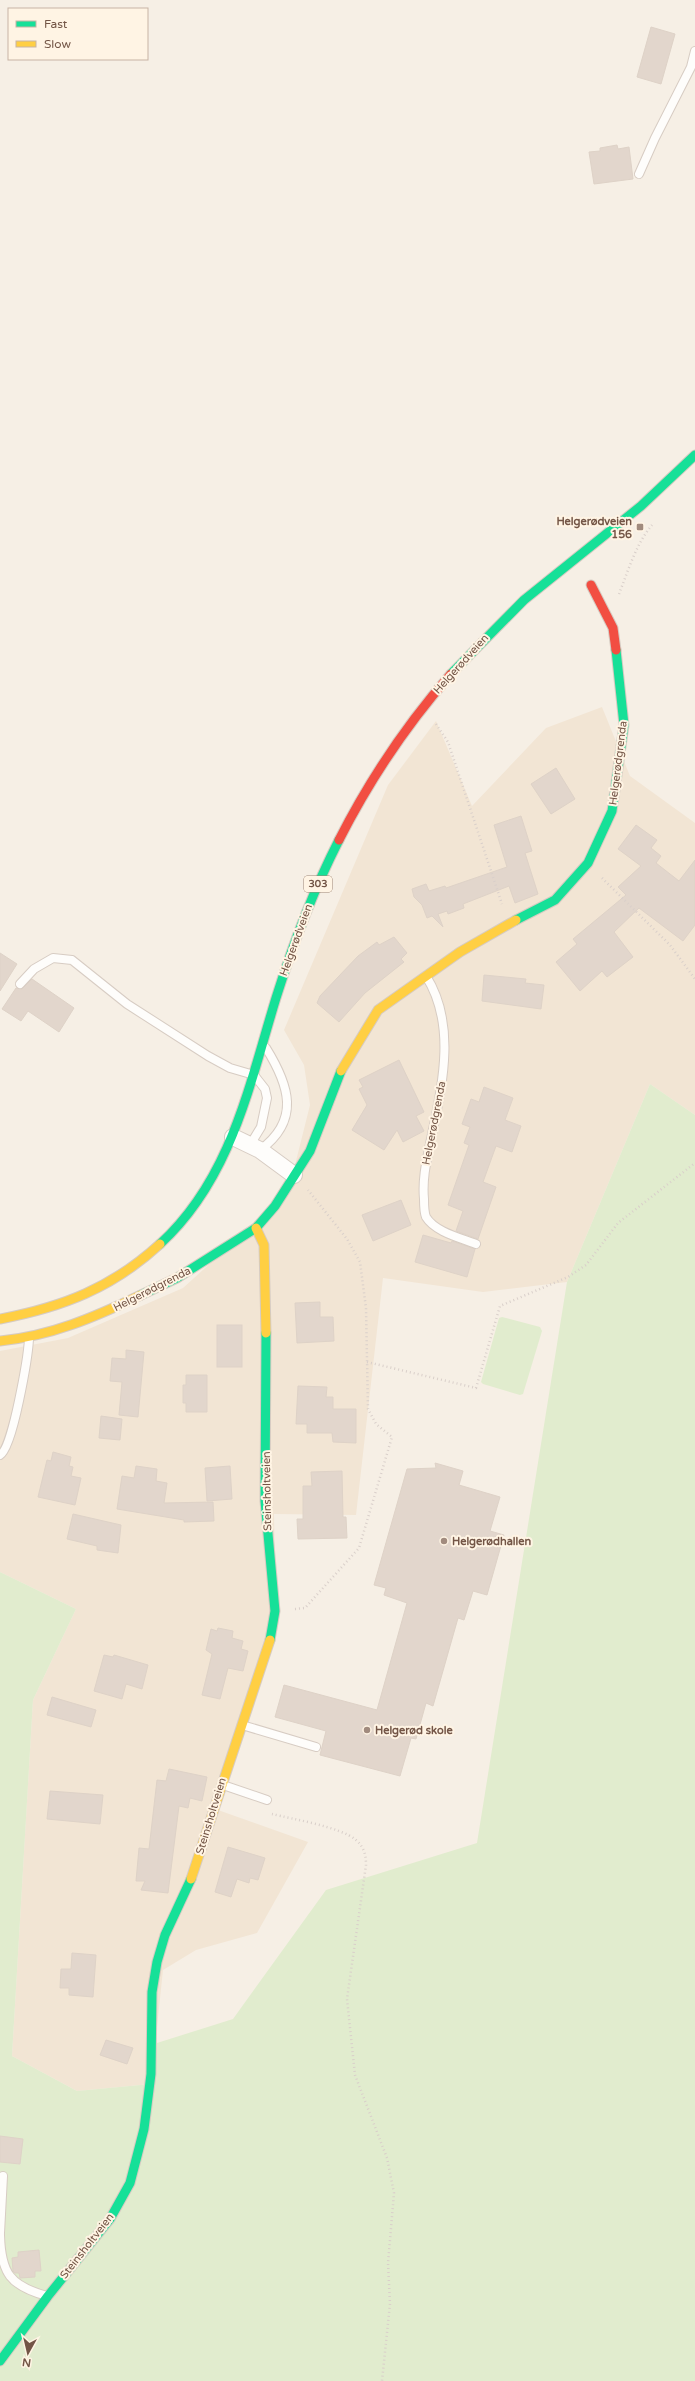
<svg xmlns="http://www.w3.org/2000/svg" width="695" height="2381" font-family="'Varela Round',sans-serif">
<rect width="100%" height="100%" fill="#f6efe5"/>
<path fill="#f2e5d4" d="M602 707 630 776 695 823V1115L650 1084 567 1282 483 1292 383 1278 356 1515 274 1514 276 1624 218 1810 308 1842 257 1933 196 1950 163 1970 151 2084 77 2091 12 2056 33 1700 76 1609 0 1572V1351L68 1338 183 1288 288 1193 310 1105 304 1065 284 1030 388 785 436 721 472 806 546 728Z"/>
<g fill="#e1ecce">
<path d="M650 1084 695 1115V2381H0V1572L76 1609 33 1700 12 2056 77 2091 151 2084 157 2043 233 2019 326 1890 477 1843 567 1282Z"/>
<path d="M502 1317 540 1327 542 1331 523 1394 520 1395 483 1384 481 1382 499 1318Z"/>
</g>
<g fill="#e2d6cc" stroke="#ded2c7">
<path d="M651 27 675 34 661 84 637 77Z"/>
<path d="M617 145 618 149 629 147 633 179 594 184 589 152 600 151V148Z"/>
<path d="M556 768 575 799 551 814 531 784Z"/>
<path d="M521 816 532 851 525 853 538 894 515 903 509 886 463 904 464 908 448 914 447 911 438 914 443 927 432 916 427 918 422 905 414 897 412 889 426 884 429 891 445 886 446 888 507 867 494 825Z"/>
<path d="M636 825 657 840 651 848 661 856 656 863 679 881 695 860V925L683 941 639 908 614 932 633 957 607 977 602 971 580 991 556 962 577 944 573 939 626 895 618 887 641 866 618 849Z"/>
<path d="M394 937 407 953 401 959 404 962 365 993 339 1022 317 1003 320 996 358 956 377 942 379 945Z"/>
<path d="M0 953 17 964 0 991Z"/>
<path d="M484 975 526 979 525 983 544 985 541 1009 482 1001Z"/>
<path d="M32 979 74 1008 59 1032 28 1011 21 1021 2 1009 16 988 22 989Z"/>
<path d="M399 1060 424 1112 416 1116 424 1131 403 1142 397 1130 384 1150 352 1130 367 1105 359 1089 363 1087 359 1080Z"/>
<path d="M484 1087 513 1098 505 1120 521 1126 512 1152 496 1146 483 1182 496 1187 478 1239 456 1231 463 1211 448 1205 469 1145 464 1143 470 1127 462 1124 471 1099 479 1102Z"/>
<path d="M401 1200 411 1225 373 1241 362 1215Z"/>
<path d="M423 1235 451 1243 452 1241 475 1249 467 1277 415 1262Z"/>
<path d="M320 1302V1317H333L334 1341 297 1343 295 1303Z"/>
<rect x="217" y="1325" width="25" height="42"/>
<path d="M126 1350 144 1352 138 1417 119 1415 122 1382 110 1381 112 1358 126 1359Z"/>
<path d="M186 1375H207V1412H186V1403H183V1385H186Z"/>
<path d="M298 1386 327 1387 326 1397H333V1409H356V1443L333 1442 332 1433H307V1424H296Z"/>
<path d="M101 1416 122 1419 120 1440 99 1438Z"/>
<path d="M53 1452 71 1457 69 1466 73 1467 71 1476 81 1478 75 1505 38 1497 47 1460 51 1461Z"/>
<path d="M435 1463 463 1471 459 1485 500 1497 490 1531 504 1535 487 1595 473 1591 464 1620 458 1618 433 1706 426 1703 416 1739 411 1738 400 1776 320 1755 326 1731 275 1717 284 1685 377 1710 407 1603 384 1595 386 1588 374 1585 407 1469 436 1468Z"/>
<path d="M136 1466 157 1469 156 1481 167 1483 164 1503 213 1502 214 1521 184 1522V1520L117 1509 122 1476 134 1478Z"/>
<path d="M230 1466 232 1499 207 1501 205 1468Z"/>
<path d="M342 1471 343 1517H346L347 1538 298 1539 297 1519H303V1486H312L311 1472Z"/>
<path d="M73 1514 121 1525 118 1553 97 1550V1546L67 1539Z"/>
<path d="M218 1628 233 1631 232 1638 243 1641 241 1649 248 1651 243 1671 228 1668 220 1699 202 1695 212 1654 206 1650 211 1629 217 1631Z"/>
<path d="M104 1655 113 1657 114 1655 148 1665 142 1689 126 1684 122 1699 94 1691Z"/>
<path d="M52 1697 96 1710 91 1727 47 1715Z"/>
<path d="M169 1769 207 1777 202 1801 190 1798 188 1808 179 1806 168 1893 141 1890 145 1881H136L139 1848 149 1849 157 1780 166 1781Z"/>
<path d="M50 1791 103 1795 100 1824 47 1819Z"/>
<path d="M228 1847 265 1858 258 1880 250 1878 249 1883 237 1879 231 1897 215 1892Z"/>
<path d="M72 1953 96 1955 93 1997 69 1995V1988H60L61 1969H71Z"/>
<path d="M106 2040 133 2048 127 2064 100 2055Z"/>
<path d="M0 2136 23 2139 20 2164 0 2162Z"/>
<path d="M39 2250 41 2271H35V2277L20 2278 19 2273H15L13 2271 12 2258 18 2257V2252Z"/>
</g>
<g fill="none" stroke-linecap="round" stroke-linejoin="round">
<g stroke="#d7ccc3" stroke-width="10">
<g id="lane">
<path d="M639 174 655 138 691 67 695 51"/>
<path d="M426 976C457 1025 442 1086 431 1139 427 1159 422 1178 424 1199 424 1204 424 1212 426 1217 435 1232 461 1238 476 1244"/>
<path d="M20 984 34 969 53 958 72 960 127 1004 208 1056 230 1068 254 1075 265 1089 267 1098 261 1127 250 1145"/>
<path d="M260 1150C301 1120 289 1085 266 1048"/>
<path d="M0 1455C13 1448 28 1356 29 1339"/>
<path d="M242 1725 316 1747"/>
<path d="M223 1785 267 1800"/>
<path d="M0 2233 3 2176"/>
<path d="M0 2235C1 2273 10 2286 47 2296"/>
</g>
</g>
<g stroke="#d7ccc3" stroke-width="18">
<path id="street" d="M233 1137 260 1150 294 1175"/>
</g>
<g stroke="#d6cbc2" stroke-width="11">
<g id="fast">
<path d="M451 674 524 600 641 506 695 455"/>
<path d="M516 920 555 900 588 863 612 811 624 725 616 650"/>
<path d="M160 1244C231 1179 249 1086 276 998 293 944 313 891 339 840"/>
<path d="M141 1295 177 1278 256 1228 275 1206 310 1151 341 1071"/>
<path d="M266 1333 265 1501 275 1611 270 1640"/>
<path d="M0 2361 48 2296 110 2219 130 2183 144 2129 151 2074 152 1992 157 1962 165 1935 191 1879"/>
</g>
</g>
<g stroke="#d6cbc2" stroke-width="11">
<g id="slow">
<path d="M341 1071 378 1010 460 952 516 920"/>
<path d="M256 1228 264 1245 266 1333"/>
<path d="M0 1319C63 1307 112 1288 160 1244"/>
<path d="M0 1341C51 1336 95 1317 141 1295"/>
<path d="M191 1879 270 1640"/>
</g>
</g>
<g stroke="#d6cbc2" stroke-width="11">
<g id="jam">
<path d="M591 585 613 628 616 650"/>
<path d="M339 840C369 781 407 724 451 674"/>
</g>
</g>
<g stroke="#d9cfca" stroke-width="2.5" stroke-dasharray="1 3" stroke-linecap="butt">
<path d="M619 594C628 571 636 544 652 525"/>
<path d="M436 724 448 742 502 904"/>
<path d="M602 878 670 945 695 979"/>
<path d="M367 1362 476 1388 500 1306 568 1277 586 1265 618 1223 695 1163"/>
<path d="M295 1609 305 1608 359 1548 392 1437 376 1424 368 1409 366 1308 360 1262 347 1239 308 1190"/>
<path d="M272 1814C292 1819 341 1827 356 1840 364 1847 366 1855 366 1865L347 1999 355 2075 387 2158 394 2193 388 2263 390 2304 382 2381"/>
</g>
<use href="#lane" stroke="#fefdfb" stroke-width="8"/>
<use href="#street" stroke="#fefdfb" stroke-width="16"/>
<use href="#fast" stroke="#16e098" stroke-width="9"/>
<use href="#slow" stroke="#ffcf43" stroke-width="9"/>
<use href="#jam" stroke="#f24e42" stroke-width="9"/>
</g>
<g fill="#a18b7e" stroke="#fff4e4" stroke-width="1.5">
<rect x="636" y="523" width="8" height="8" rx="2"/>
<circle cx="444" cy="1541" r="4"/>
<circle cx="367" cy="1730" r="4"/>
</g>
<g text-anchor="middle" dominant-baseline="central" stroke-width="4" stroke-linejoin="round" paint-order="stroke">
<rect fill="#fff4e4" stroke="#9d8575" stroke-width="1" x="304" y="876" width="28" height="16" rx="3"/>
<g font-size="10" font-weight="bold" fill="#735546">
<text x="318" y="884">303</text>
</g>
<g font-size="11" font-weight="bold" fill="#735546" stroke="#fff4e4" text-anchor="start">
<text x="632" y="521" text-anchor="end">Helgerødveien<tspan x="632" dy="13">156</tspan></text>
<text x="452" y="1541">Helgerødhallen</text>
<text x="375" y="1730">Helgerød skole</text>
</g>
<g font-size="11" fill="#735546" stroke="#fff4e4">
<text transform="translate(461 664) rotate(-48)">Helgerødveien</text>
<text transform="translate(618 763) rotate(-83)">Helgerødgrenda</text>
<text transform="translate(296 940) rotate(-70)">Helgerødveien</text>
<text transform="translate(434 1123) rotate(-79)">Helgerødgrenda</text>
<text transform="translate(152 1289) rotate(-27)">Helgerødgrenda</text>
<text transform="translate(267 1491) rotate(-91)">Steinsholtveien</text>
<text transform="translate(211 1816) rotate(-73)">Steinsholtveien</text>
<text transform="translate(87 2246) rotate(-52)">Steinsholtveien</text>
</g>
</g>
<rect x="8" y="8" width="140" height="52" fill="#fff4e4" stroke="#c7b4a5"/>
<rect x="16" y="21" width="20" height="6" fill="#16e098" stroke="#c7b4a5"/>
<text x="44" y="28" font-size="12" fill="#735546">Fast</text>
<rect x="16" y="41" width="20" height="6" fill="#ffcf43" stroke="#c7b4a5"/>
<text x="44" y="48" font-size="12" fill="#735546">Slow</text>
<g transform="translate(28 2353) rotate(188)" stroke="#fff4e4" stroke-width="3" paint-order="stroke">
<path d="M0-3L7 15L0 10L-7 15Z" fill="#735546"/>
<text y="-6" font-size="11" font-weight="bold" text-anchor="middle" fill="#735546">N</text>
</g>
</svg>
